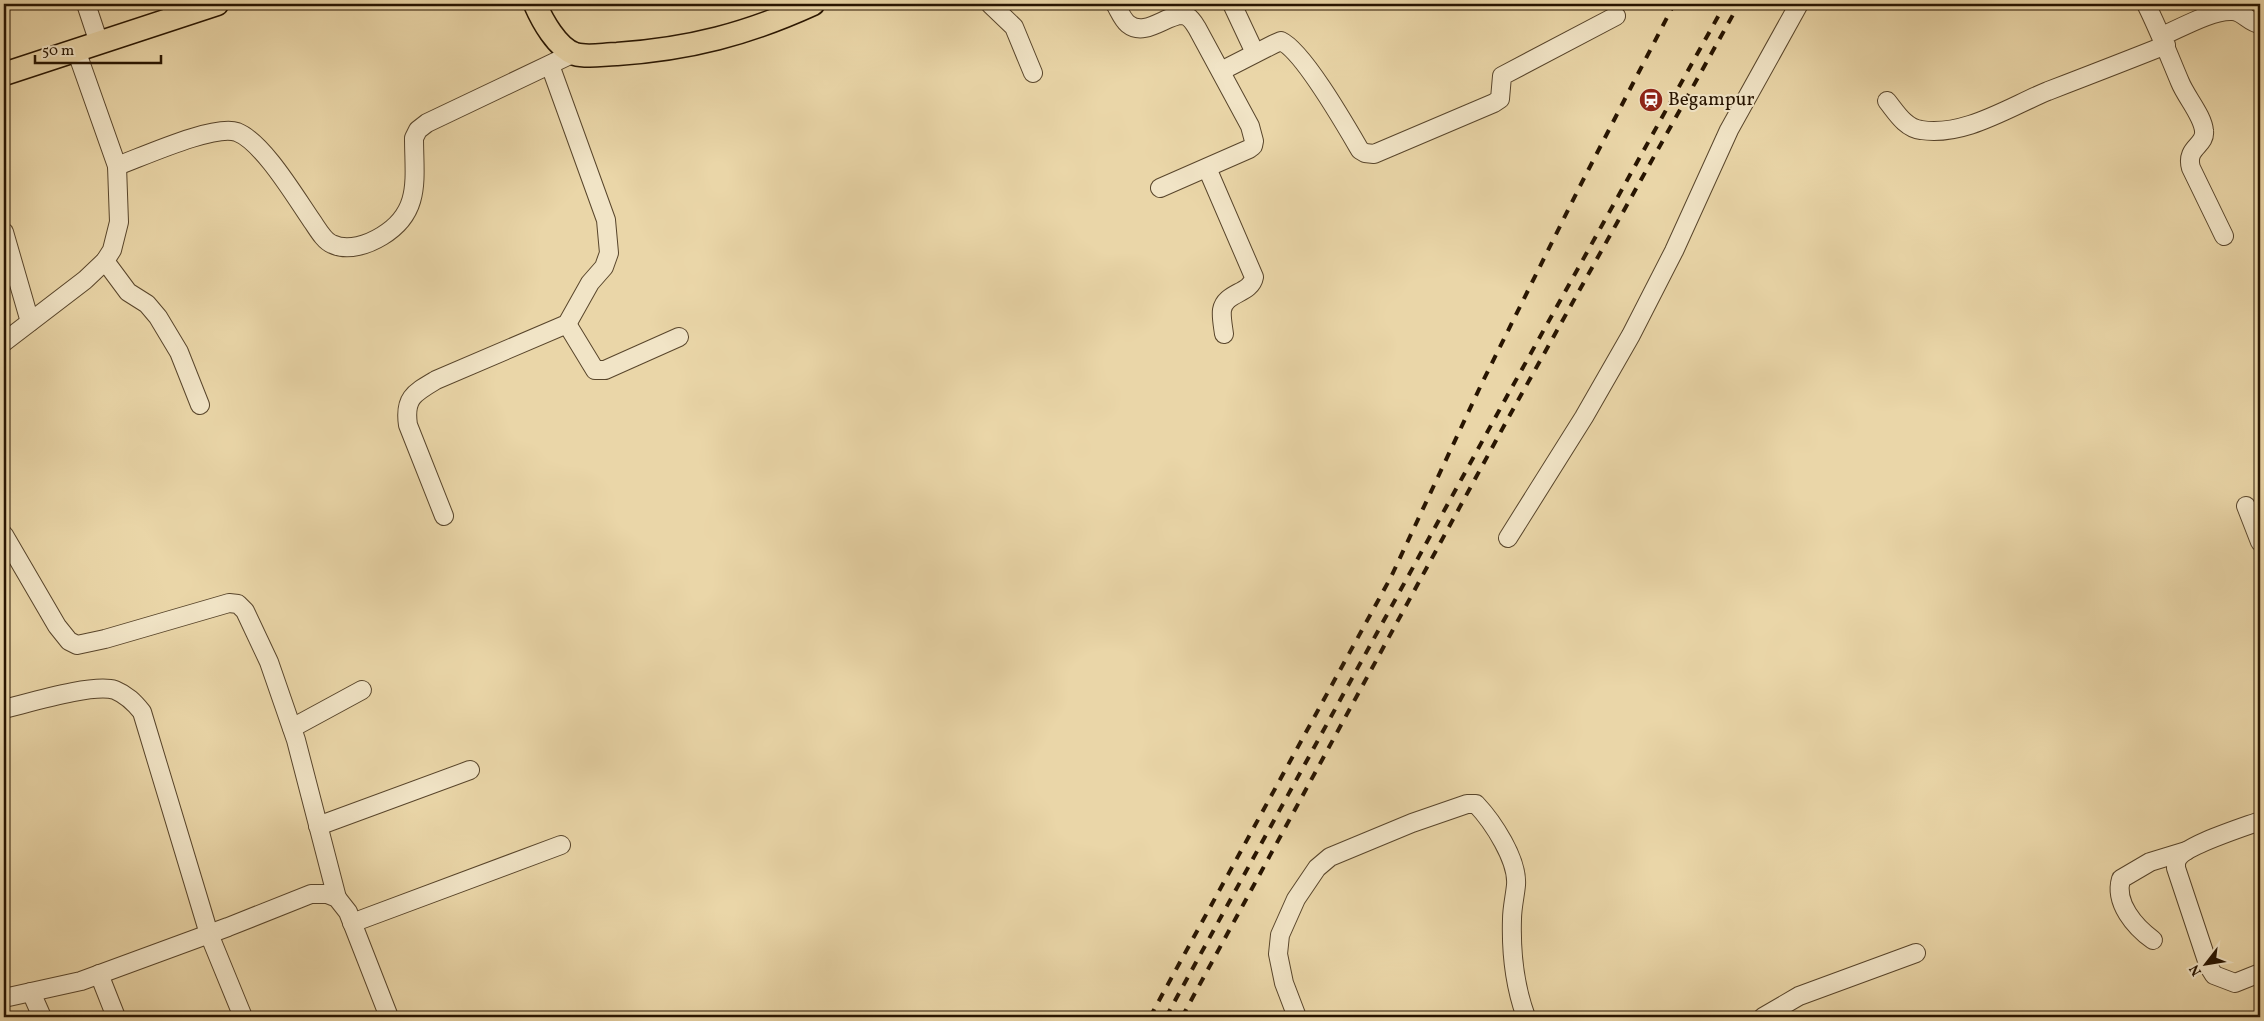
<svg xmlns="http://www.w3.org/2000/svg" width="2264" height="1021" font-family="Vollkorn,serif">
<rect width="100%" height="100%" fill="#ead6a8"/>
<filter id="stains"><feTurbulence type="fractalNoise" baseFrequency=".004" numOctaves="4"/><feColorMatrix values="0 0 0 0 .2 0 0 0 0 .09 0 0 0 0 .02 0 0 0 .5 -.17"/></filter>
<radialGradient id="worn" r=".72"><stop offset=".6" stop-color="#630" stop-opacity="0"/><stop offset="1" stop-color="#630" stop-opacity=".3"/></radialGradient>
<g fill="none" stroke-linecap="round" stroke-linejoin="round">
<g stroke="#58452b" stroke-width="20">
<g id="minor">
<path d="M86 4 99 43"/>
<path d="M990 4 1014 27 1033 73"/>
<path d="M1115 4C1119 10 1122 19 1128 24 1145 38 1167 14 1183 15 1190 16 1194 23 1197 28L1250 126 1254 141 1253 146 1249 149 1160 188"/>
<path d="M1232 4 1255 53"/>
<path d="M2146 4C2159 30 2169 56 2180 82 2186 97 2203 116 2204 131 2206 146 2185 147 2191 168L2224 236"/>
<path d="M2162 36C2181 28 2212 10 2232 11 2243 11 2249 23 2260 24"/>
<path d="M1221 71 1274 44 1281 41C1303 51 1346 126 1360 150L1365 153 1374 154 1494 103 1500 99 1502 76 1616 16"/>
<path d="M1887 101C1896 112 1905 128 1921 130 1964 137 2009 107 2048 91 2087 76 2126 61 2166 45"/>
<path d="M117 166C142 157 214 124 237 132 263 142 296 198 312 221 317 228 324 241 332 244 348 252 369 244 382 236 422 212 414 178 414 138L418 130 427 123 574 53"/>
<path d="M1207 168 1254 277C1251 294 1225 292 1222 310 1221 317 1223 326 1224 334"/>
<path d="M4 232 30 322"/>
<path d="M105 261 128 292 147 304 158 317 179 352 200 405"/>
<path d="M567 324 595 370H605L679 337"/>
<path d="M4 342 85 280 105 261 112 250 119 222 117 166 76 50"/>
<path d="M2246 506 2260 542"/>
<path d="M444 516 408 425C404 398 414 393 436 380L567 324 590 283 604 267 609 253 606 220 550 65"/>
<path d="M4 535 57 626 69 641 77 645 105 639 229 603 238 604 245 611 269 662 296 740 337 898"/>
<path d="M1508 538 1584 417 1631 335 1674 251 1729 130 1799 4"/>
<path d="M4 709C29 703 93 683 115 690 127 695 134 702 142 712L209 934 243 1017"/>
<path d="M292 728 362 690"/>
<path d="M2260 821C2244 827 2183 846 2177 860 2176 862 2176 865 2176 868L2209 967 2214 975 2235 983 2260 973"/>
<path d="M318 826 470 770"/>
<path d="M352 923 561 845"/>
<path d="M2153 940C2135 927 2114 903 2121 879L2150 862 2186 851"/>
<path d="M99 974 116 1017"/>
<path d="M31 992 42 1017"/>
<path d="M4 998 81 981 228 927 311 894H327L337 898 348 912 389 1017"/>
<path d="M1297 1017 1284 983 1278 954 1280 935 1296 899 1317 868 1330 857 1412 823 1467 804H1476C1493 822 1518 860 1516 885 1515 896 1512 908 1512 919 1511 951 1515 987 1526 1017"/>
<path d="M1763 1017 1799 996 1916 953"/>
</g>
</g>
<g stroke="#281501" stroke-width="25">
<g id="major">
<path d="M535 4C542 20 557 48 575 54 588 58 604 54 617 54 690 49 747 34 813 4"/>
<path d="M4 74 217 4"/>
</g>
</g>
<use href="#minor" stroke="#f1e4c6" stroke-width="18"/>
<use href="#major" stroke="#ead6a8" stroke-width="22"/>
<g stroke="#281501" stroke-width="4" stroke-dasharray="9 9" stroke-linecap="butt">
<path d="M1150 1017 1391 577 1482 383 1580 186 1674 4"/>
<path d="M1166 1017 1506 398 1725 4"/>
<path d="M1182 1017 1511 413 1739 4"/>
</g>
</g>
<defs>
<g id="station-disc" transform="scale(1.25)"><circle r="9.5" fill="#8f2418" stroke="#f1e4c6"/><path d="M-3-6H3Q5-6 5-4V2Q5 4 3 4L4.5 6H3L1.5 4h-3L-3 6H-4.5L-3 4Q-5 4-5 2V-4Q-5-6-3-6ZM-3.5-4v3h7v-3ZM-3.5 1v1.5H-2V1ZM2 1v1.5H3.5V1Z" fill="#fff"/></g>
</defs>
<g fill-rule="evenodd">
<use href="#station-disc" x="1651" y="100"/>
</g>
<g text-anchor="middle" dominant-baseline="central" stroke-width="4" stroke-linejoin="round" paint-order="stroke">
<g font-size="19" fill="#281501" stroke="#f1e4c6" text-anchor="start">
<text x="1668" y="100">Begampur</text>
</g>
</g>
<rect width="2264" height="1021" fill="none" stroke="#ead6a8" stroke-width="20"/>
<rect x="5" y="5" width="2254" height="1011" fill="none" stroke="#281501" stroke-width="2.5"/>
<rect x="10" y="10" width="2244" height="1001" fill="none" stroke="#281501"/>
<g transform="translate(2206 964) rotate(239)" stroke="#f1e4c6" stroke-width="4" paint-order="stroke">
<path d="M0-4L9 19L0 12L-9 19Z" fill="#281501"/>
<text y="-8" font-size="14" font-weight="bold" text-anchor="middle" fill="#281501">N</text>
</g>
<path d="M35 55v8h126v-8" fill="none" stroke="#281501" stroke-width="2.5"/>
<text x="42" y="55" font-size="15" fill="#281501" stroke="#f1e4c6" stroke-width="4" paint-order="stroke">50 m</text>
<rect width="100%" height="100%" filter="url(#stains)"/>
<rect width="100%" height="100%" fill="url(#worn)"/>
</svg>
